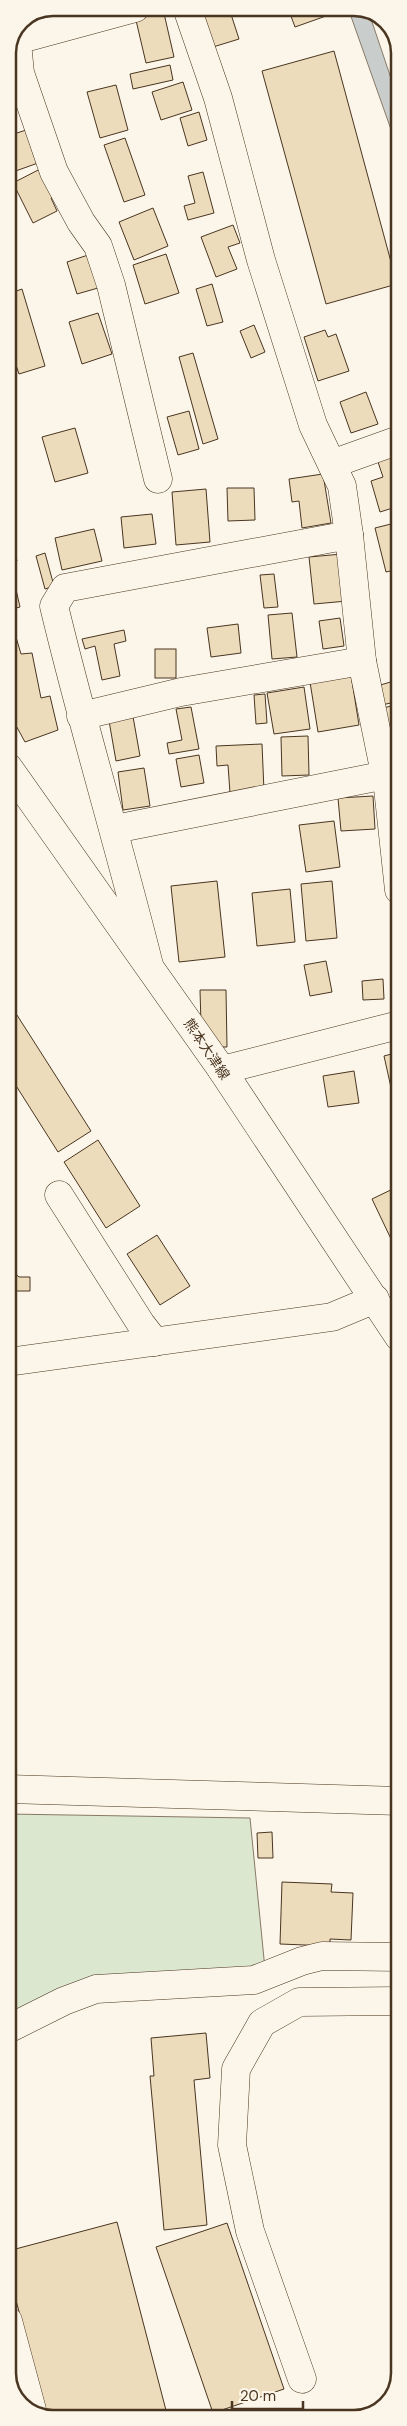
<svg xmlns="http://www.w3.org/2000/svg" width="407" height="2426" font-family="'DM Sans','Noto Sans JP',sans-serif">
<rect width="100%" height="100%" fill="#fbf6e9"/>
<path fill="#dce7d0" stroke="#887966" d="M8 1814 250 1818 265 1969 8 2017Z"/>
<path fill="#c9cecd" stroke="#887966" d="M348 8H359L369 13 399 102V152Z"/>
<g fill="#ecdcbc" stroke="#4a3520">
<path d="M217 8H229L239 39 213 47 201 13Z"/>
<path d="M288 8H323L326 16 295 27Z"/>
<path d="M163 9 174 57 146 63 135 16Z"/>
<path d="M334 51 397 284 326 304 262 71Z"/>
<path d="M170 65 173 80 133 89 130 74Z"/>
<path d="M183 82 192 110 161 120 152 92Z"/>
<path d="M116 85 128 130 100 138 87 92Z"/>
<path d="M199 112 207 140 188 146 180 118Z"/>
<path d="M26 130 38 163 10 173 8 164V136Z"/>
<path d="M125 138 145 195 124 202 104 145Z"/>
<path d="M42 168 56 195 51 198 57 211 33 223 13 183Z"/>
<path d="M203 172 214 213 188 220 184 206 195 203 188 176Z"/>
<path d="M153 208 168 246 134 260 119 222Z"/>
<path d="M233 225 240 243 228 247 237 269 216 277 201 237Z"/>
<path d="M166 254 179 293 145 304 133 265Z"/>
<path d="M88 255 98 288 77 294 67 262Z"/>
<path d="M212 284 223 322 207 326 196 289Z"/>
<path d="M22 289 45 366 19 374 8 341V294Z"/>
<path d="M98 313 112 354 82 364 69 322Z"/>
<path d="M254 325 265 352 251 358 240 331Z"/>
<path d="M325 330 328 337 336 334 349 371 318 381 304 337Z"/>
<path d="M193 353 218 439 203 444 179 357Z"/>
<path d="M366 392 378 424 351 433 340 402Z"/>
<path d="M189 411 199 449 178 455 167 417Z"/>
<path d="M75 428 88 473 55 482 42 437Z"/>
<path d="M399 452V506L380 512 371 481 383 477 377 459Z"/>
<path d="M323 474 331 523 302 528 299 501 292 502 289 479Z"/>
<path d="M227 488H254L255 520 228 521Z"/>
<path d="M206 489 210 542 176 545 172 492Z"/>
<path d="M152 514 156 544 124 548 121 517Z"/>
<path d="M399 522V569L386 572 375 528Z"/>
<path d="M8 527 17 561 10 563 20 607 8 610 21 654 32 653 41 698 50 696 58 730 25 742 8 711Z"/>
<path d="M94 529 102 561 62 570 55 538Z"/>
<path d="M45 553 54 586 45 589 36 556Z"/>
<path d="M342 554 347 601 314 604 309 557Z"/>
<path d="M274 574 278 607 264 608 260 575Z"/>
<path d="M292 613 297 657 272 659 268 615Z"/>
<path d="M340 618 344 646 323 649 319 621Z"/>
<path d="M238 624 241 653 211 657 207 628Z"/>
<path d="M124 630 126 641 114 644 120 676 102 680 95 646 85 649 82 639Z"/>
<rect x="155" y="649" width="21" height="29"/>
<path d="M351 675 359 725 318 732 310 682Z"/>
<path d="M394 681 396 689 399 688V701L382 705 377 686Z"/>
<path d="M304 687 310 729 274 734 267 693Z"/>
<path d="M265 694 267 723 256 724 254 695Z"/>
<path d="M399 704V732L386 735 379 709Z"/>
<path d="M191 707 199 749 169 754 167 743 182 740 176 709Z"/>
<path d="M132 711 140 756 116 761 108 715Z"/>
<path d="M308 736 309 775 282 776 281 737Z"/>
<path d="M399 740V774L388 743Z"/>
<path d="M262 744 264 791 230 793 228 765 217 766 216 746Z"/>
<path d="M199 755 204 783 181 787 176 759Z"/>
<path d="M144 768 150 806 123 810 118 772Z"/>
<path d="M373 796 375 829 341 831 338 798Z"/>
<path d="M334 821 340 867 306 872 299 825Z"/>
<path d="M217 881 225 957 179 962 171 886Z"/>
<path d="M332 881 337 938 306 941 301 884Z"/>
<path d="M290 889 295 942 257 946 252 893Z"/>
<path d="M326 961 332 992 310 996 304 965Z"/>
<path d="M383 979 384 999 363 1000 362 981Z"/>
<path d="M200 990H226L227 1047H217L201 1024Z"/>
<path d="M8 1001 91 1131 58 1152 8 1073Z"/>
<path d="M399 1052V1090L392 1092 384 1056Z"/>
<path d="M354 1071 359 1103 328 1107 323 1076Z"/>
<path d="M98 1140 140 1206 106 1228 64 1162Z"/>
<path d="M399 1186V1238L392 1241 372 1199Z"/>
<path d="M157 1235 190 1286 160 1305 127 1254Z"/>
<path d="M8 1267 19 1277H30V1291H8Z"/>
<path d="M272 1832 273 1858H258L257 1833Z"/>
<path d="M282 1882 332 1884 331 1892 353 1893 351 1940 330 1939V1946L280 1944Z"/>
<path d="M206 2033 210 2078 194 2080 207 2225 164 2230 150 2076H154L151 2038Z"/>
<path d="M117 2222 168 2418H48L8 2271V2251Z"/>
<path d="M227 2223 284 2389 213 2413 156 2247Z"/>
</g>
<g fill="none" stroke-linecap="round" stroke-linejoin="round">
<g stroke="#4a3520" stroke-width="29">
<g id="minor">
<path d="M187 8 218 98 261 260 313 425 342 486 349 535"/>
<path d="M16 33 20 73 54 172 81 222 98 246 111 285 158 479"/>
<path d="M17 40 135 8"/>
<path d="M332 464 399 440"/>
<path d="M81 716 181 692 362 661"/>
<path d="M115 829 386 775"/>
<path d="M149 965C119 845 83 727 54 606L65 588 349 535 362 661 388 788 399 890"/>
<path d="M222 1070 399 1025"/>
<path d="M59 1195 141 1324 155 1342"/>
<path d="M8 1362 332 1317 375 1299"/>
<path d="M8 1789 399 1801"/>
<path d="M8 2029 64 2001 96 1989 254 1980 302 1961 322 1956 399 1957"/>
<path d="M8 2321 32 2410"/>
<path d="M302 2379 250 2231 232 2145 236 2069 262 2023 299 2002 399 2001"/>
</g>
</g>
<g stroke="#4a3520" stroke-width="29">
<path id="major" d="M8 767 222 1070 399 1337"/>
</g>
<use href="#minor" stroke="#fbf6e9" stroke-width="28"/>
<use href="#major" stroke="#fbf6e9" stroke-width="28"/>
</g>
<g text-anchor="middle" dominant-baseline="central" stroke-width="4" stroke-linejoin="round" paint-order="stroke">
<g font-size="14" fill="#4a3520" stroke="#fbf6e9">
<text transform="translate(207 1049) rotate(56)">熊本大津線</text>
</g>
</g>
<path d="M0 0H407V2426H0ZM53 16H354A37 37 0 0 1 391 53V2373A37 37 0 0 1 354 2410H53A37 37 0 0 1 16 2373V53A37 37 0 0 1 53 16Z" fill="#fbf6e9" fill-rule="evenodd"/>
<path fill="none" stroke="#4a3520" stroke-width="2.5" d="M53 16H354A37 37 0 0 1 391 53V2373A37 37 0 0 1 354 2410H53A37 37 0 0 1 16 2373V53A37 37 0 0 1 53 16Z"/>
<path d="M232 2401v8h71v-8" fill="none" stroke="#4a3520" stroke-width="2.5"/>
<text x="240" y="2401" font-size="15" fill="#4a3520" stroke="#fbf6e9" stroke-width="4" paint-order="stroke">20 m</text>
</svg>
